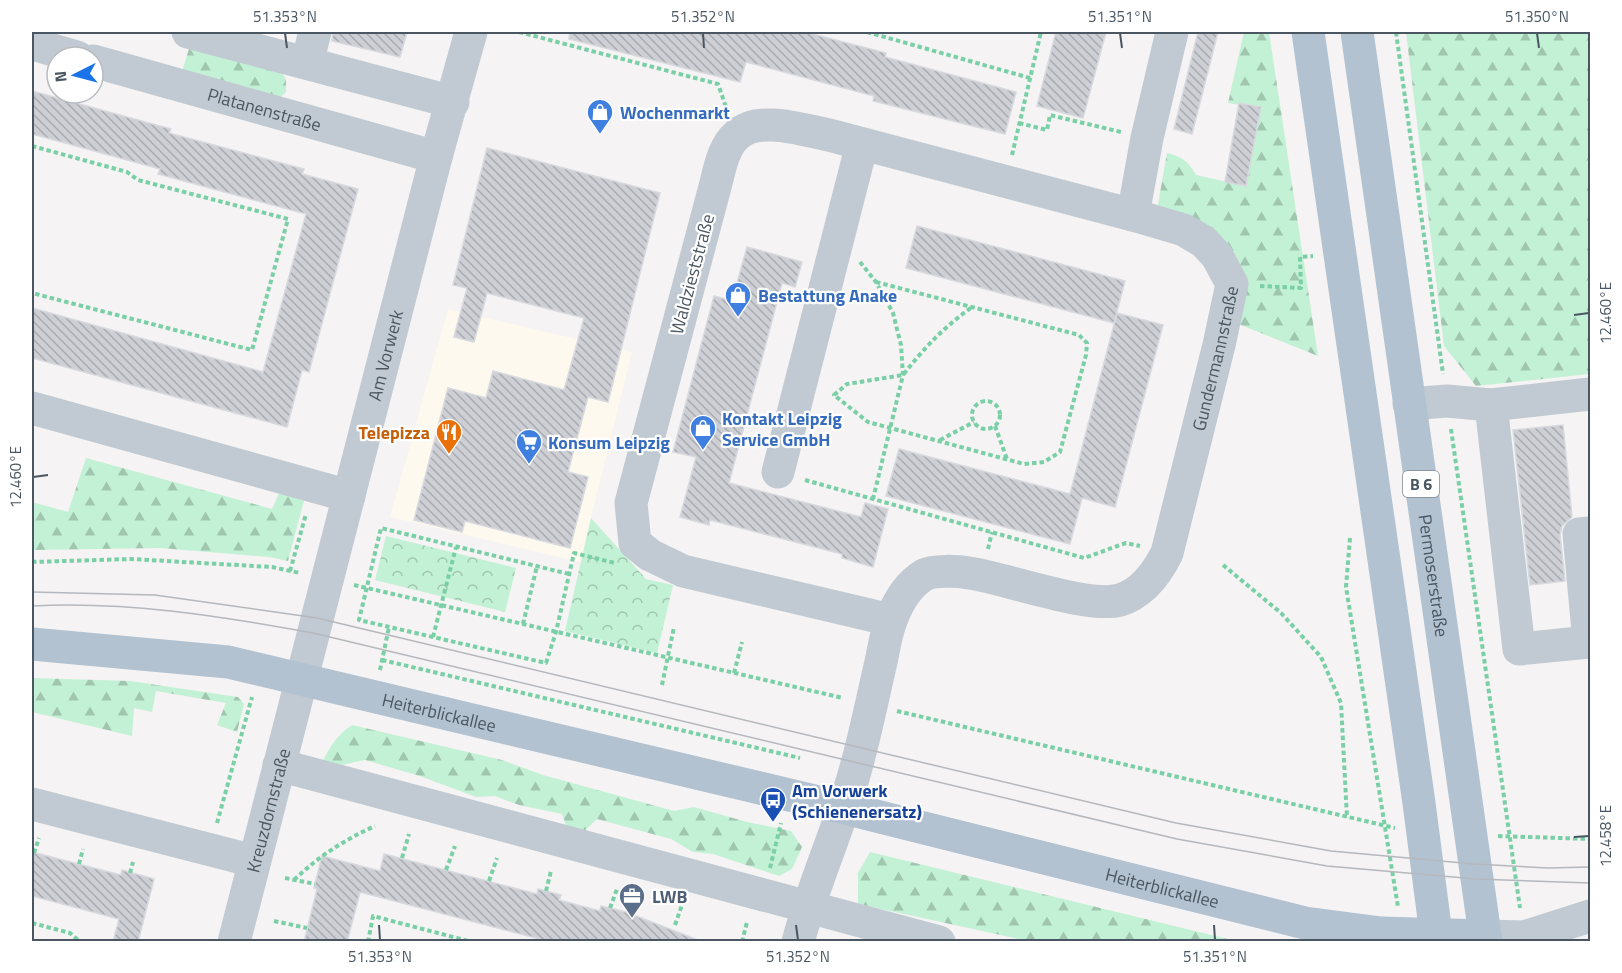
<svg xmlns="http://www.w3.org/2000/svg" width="1622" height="973" font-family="'Titillium Web',sans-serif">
<defs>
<pattern id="forest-firs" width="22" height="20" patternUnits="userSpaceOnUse" patternTransform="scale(1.5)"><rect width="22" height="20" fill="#c3f1d5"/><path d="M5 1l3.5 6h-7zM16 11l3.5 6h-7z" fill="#a0c6b0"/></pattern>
<pattern id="park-crowns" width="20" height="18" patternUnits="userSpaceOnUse" patternTransform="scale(1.5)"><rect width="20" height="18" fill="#c3f1d5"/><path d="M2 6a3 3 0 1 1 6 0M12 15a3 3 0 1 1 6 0" fill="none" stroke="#a0c6b0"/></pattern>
<pattern id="building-back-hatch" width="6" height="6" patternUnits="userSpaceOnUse" patternTransform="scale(1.5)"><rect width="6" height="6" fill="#cdcfd5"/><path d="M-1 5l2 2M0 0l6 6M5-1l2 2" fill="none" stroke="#a8abb0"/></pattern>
</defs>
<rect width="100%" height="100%" fill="#f5f3f3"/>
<path fill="#fdf9ef" d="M448 309 632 352 580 562 390 517Z"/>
<g fill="url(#forest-firs)">
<path d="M1244 32H1269L1318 356 1236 323 1239 275 1157 210 1167 153C1181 156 1189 162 1196 175L1246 186 1260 108 1228 103Z"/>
<path d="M1406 32H1590V374L1476 386 1444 346Z"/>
<path d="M193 36 279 69 286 79V92L280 98 179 81Z"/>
<path d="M86 458 272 509 280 491 305 497 288 561 269 557 160 548 32 550V502L68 512Z"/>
<path d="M32 678 130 681 238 697 244 704 237 732 217 725 226 703 156 691 152 712 134 708 132 736 32 712Z"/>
<path d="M352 725 502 760 543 775 674 811 694 807 747 822 791 831 802 847 792 869 779 876 713 854 693 852 671 839 597 819 580 835 566 825 562 814 519 805 495 796 476 797 420 776 365 760 337 766 322 763C330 746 337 735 352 725Z"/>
<path d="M870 852 1236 941H1028L858 904V873Z"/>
</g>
<g fill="url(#park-crowns)">
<path d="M591 518 646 579 673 585 657 653 565 631Z"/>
<path d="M386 536 516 568 505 612 375 580Z"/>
</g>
<g fill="url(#building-back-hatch)" stroke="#d7d9de" stroke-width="1.5">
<path d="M333 32H407L400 57 332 41Z"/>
<path d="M570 32H805L886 53 885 57 1016 92 1005 134 873 101 874 96 746 62 740 82 569 39Z"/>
<path d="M1056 32H1106L1083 118 1037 106Z"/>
<path d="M1198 32H1218L1192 134 1174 129Z"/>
<path d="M32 91 171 129 169 133 304 169 302 174 358 189 309 372 302 370 287 427 32 358V308L263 372 306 214 158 174 160 169 32 134Z"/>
<path d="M1239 103 1261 107 1246 186 1225 182Z"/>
<path d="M487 148 660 193 608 402 588 397 568 472 588 477 570 548 465 521 462 532 414 520 448 388 486 398 493 371 564 390 584 318 487 293 474 342 454 337 467 288 453 285Z"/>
<path d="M917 226 1125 281 1114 323 906 268Z"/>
<path d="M747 247 802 262 795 287 782 283 729 483 861 517 865 503 888 509 873 567 842 558V554L710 520 709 525 680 517 696 457 673 452 714 296 732 301Z"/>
<path d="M1117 313 1163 325 1115 507 1082 498 1070 544 886 496 899 449 1070 494Z"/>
<path d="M1563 425 1572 517 1562 526 1560 535 1565 581 1530 585 1513 430Z"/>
<path d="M32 852 121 875 122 870 154 879 138 942H113L119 919 32 896Z"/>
<path d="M384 854 537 894 538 889 561 895 559 900 600 911 601 906 626 912 698 940V942H551L360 892 347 942H304L317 889 314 888 322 856 380 871Z"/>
</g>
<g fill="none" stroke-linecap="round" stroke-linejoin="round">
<g stroke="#7ad0a6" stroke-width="4" stroke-dasharray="4.5 3" stroke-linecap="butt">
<path d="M519 32 718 84 727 110"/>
<path d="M867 32 1030 78"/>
<path d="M1396 32 1443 374"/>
<path d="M1019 123 1047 130 1050 115 1121 132"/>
<path d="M32 146 127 172 138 180 288 219 252 350 32 293"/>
<path d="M1012 155 1041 32"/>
<path d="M860 262 876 282 893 313 901 345 903 375 873 499"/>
<path d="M876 282 1079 335 1087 343 1086 355 1060 452 1044 462 1024 464 868 422 834 395 847 384 903 375C925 347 943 328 972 307"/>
<path d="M1260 286 1301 288 1300 257 1313 256"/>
<circle cx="986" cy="415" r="14"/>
<path d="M995 426 1007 459"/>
<path d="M1451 429 1520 908"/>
<path d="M940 440 974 422"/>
<path d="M805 480 1084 558 1126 543 1140 546"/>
<path d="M1350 538 1346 587 1398 907"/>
<path d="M988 549 992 532"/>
<path d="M32 562 131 559 272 567 300 573"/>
<path d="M1223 565 1281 613 1321 657 1341 703 1347 818"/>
<path d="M290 571 306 514"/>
<path d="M569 574 381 528 359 620 546 663 556 632 574 553 615 563"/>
<path d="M354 585 843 698"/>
<path d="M523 624 537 566"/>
<path d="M433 637 456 547"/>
<path d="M382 660 800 758"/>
<path d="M380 670 389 627"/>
<path d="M734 673 742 642"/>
<path d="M662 685 674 627"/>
<path d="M897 711 1395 828"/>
<path d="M217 823 252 697"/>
<path d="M1498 836 1590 839"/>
<path d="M34 853 39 838"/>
<path d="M402 858 409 834"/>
<path d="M79 864 83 849"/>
<path d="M770 868 781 823"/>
<path d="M446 870 455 846"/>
<path d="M130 873 133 862"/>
<path d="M285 878 315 884"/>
<path d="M294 880C319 856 344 840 375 826"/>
<path d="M489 881 497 858"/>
<path d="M546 891 551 871"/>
<path d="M610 908 617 889"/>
<path d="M274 921 307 928"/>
<path d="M32 923 70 933 80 942"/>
<path d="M675 925 682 905"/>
<path d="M368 942 373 916 472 942"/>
<path d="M742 942 747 922"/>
</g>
<g stroke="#c1cad2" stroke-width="33">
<path d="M188 32 453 102"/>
<path d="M32 44 77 57"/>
<path id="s1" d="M93 61 436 157"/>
<path d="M307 63 315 32"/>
<path d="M1133 215 1147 138 1172 32"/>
<path d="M1409 404 1447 401 1491 405 1590 394"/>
<path d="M1491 405 1519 649 1589 642 1579 534 1590 533"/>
<path d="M32 408 349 496"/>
<path d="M778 472 862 144"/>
<path d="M279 765 939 942"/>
<path d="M32 804 254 861"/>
<path d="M1485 936 1524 937 1590 916"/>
<path id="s2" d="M234 942 436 157 471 32"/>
<path id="s3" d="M798 942C814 881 841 825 857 764 866 731 873 696 881 662 884 648 886 632 892 618 898 602 908 585 924 575 933 570 958 571 969 573 1005 578 1088 609 1120 600 1143 593 1157 573 1167 553L1219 345 1232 284 1217 256 1204 242 1184 230 1133 215 829 135C803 130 759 115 737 135 724 146 720 167 716 183L631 503 635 543 650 555 683 571 891 620"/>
</g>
<g stroke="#b3c2d1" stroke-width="33">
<path d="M1308 32 1419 803 1437 942"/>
<path id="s4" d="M1357 32 1486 942"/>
<path id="s5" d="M32 644 228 662 844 808 1305 923 1381 933 1485 936"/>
</g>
<g stroke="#b5b8bd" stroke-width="1.5">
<path d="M32 592 155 595 317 618 1176 823 1331 851 1474 864 1548 868 1590 867"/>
<path d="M32 606C126 601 220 616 313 633L1177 839 1327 866 1476 879 1590 883"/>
</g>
</g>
<path fill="none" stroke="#4a5661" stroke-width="2" d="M285 33 287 48M703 33 704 48M1120 33 1122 48M1537 33 1539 48M1574 315 1589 313M33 477 48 475M1574 837 1589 836M379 925 380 940M796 925 798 940M1214 925 1215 940"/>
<defs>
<g id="shop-pin" transform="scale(1.35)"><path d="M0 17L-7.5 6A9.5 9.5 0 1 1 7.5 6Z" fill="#3f7fe0" stroke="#fff"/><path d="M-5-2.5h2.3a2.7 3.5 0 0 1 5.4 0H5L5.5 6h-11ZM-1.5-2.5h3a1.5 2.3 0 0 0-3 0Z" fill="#fff"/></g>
<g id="restaurant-pin" transform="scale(1.35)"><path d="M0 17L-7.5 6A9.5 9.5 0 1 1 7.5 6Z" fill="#e8710a" stroke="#fff"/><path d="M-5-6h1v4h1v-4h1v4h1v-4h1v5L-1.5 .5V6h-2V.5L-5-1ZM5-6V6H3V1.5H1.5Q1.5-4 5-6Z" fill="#fff"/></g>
<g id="supermarket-pin" transform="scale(1.35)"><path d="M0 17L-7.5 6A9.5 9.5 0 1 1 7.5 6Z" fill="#3f7fe0" stroke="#fff"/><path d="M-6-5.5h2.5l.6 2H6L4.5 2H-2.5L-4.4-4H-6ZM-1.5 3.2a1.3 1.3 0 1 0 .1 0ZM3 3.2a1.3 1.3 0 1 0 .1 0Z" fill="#fff"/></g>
<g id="bus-pin" transform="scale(1.35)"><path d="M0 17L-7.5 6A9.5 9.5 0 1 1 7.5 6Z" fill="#1a4fb4" stroke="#fff"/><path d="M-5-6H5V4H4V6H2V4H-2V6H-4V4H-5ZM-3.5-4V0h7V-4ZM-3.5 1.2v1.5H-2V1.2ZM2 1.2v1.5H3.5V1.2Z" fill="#fff"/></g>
<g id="office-pin" transform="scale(1.35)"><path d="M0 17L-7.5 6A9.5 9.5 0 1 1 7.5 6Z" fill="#5c6f8a" stroke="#fff"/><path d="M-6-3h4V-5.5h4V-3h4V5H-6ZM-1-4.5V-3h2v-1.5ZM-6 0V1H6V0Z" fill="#fff"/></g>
</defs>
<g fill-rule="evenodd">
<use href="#shop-pin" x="600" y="112"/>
<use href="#shop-pin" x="738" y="295"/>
<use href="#shop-pin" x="703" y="428"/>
<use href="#restaurant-pin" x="449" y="432"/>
<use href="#supermarket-pin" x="529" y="442"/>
<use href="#bus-pin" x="773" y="800"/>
<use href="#office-pin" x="632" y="896"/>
</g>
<g text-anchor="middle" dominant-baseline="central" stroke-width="4.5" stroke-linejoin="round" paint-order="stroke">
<rect fill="#fff" stroke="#808990" stroke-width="1.5" x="1403" y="471" width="36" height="26" rx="4.5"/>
<g font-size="16" font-weight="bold" fill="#4a5661">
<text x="1421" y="484">B 6</text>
</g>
<g font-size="18" fill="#4a5661" stroke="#fff">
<text stroke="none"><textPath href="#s1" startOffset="178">Platanenstraße</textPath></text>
<text transform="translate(692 274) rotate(-75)">Waldzieststraße</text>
<text stroke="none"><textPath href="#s2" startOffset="606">Am Vorwerk</textPath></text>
<text stroke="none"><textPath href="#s3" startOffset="861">Gundermannstraße</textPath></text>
<text stroke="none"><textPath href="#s4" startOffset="549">Permoserstraße</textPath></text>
<text stroke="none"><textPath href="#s5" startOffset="414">Heiterblickallee</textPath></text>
<text stroke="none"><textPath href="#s2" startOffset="136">Kreuzdornstraße</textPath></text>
<text stroke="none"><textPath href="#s5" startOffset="1158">Heiterblickallee</textPath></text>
</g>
<g font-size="18" font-weight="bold" fill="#366cbe" stroke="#fff" text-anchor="start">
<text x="620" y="112">Wochenmarkt</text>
<text x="758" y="295">Bestattung Anake</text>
<text x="722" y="418">Kontakt Leipzig<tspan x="722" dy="21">Service GmbH</tspan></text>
<text x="548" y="442">Konsum Leipzig</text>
</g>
<g font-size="18" font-weight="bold" fill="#c56008" stroke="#fff" text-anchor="end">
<text x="430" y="432">Telepizza</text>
</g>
<g font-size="18" font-weight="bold" fill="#164399" stroke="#fff" text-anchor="start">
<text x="792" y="790">Am Vorwerk<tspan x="792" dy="21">(Schienenersatz)</tspan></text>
</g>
<g font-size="18" font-weight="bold" fill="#4e5e75" stroke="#fff" text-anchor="start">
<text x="652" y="896">LWB</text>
</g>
</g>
<rect width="1622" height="973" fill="none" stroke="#ffffff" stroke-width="66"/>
<g transform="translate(75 75) rotate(264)"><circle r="28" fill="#ffffff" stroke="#b7bbc0" stroke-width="1.5"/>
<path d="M0-4.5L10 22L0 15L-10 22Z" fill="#1a73e8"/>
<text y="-9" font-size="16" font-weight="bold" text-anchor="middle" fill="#4a5661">N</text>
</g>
<rect x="33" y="33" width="1556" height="907" fill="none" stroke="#4a5661" stroke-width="2"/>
<g font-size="15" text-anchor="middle" fill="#4a5661">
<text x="285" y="22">51.353°N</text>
<text x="703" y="22">51.352°N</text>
<text x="1120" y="22">51.351°N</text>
<text x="1537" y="22">51.350°N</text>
<text transform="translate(1606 313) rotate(-90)" y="5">12.460°E</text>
<text transform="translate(16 477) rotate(-90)" y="5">12.460°E</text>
<text transform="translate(1606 836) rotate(-90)" y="5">12.458°E</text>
<text x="380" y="962">51.353°N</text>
<text x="798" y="962">51.352°N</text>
<text x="1215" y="962">51.351°N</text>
</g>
</svg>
